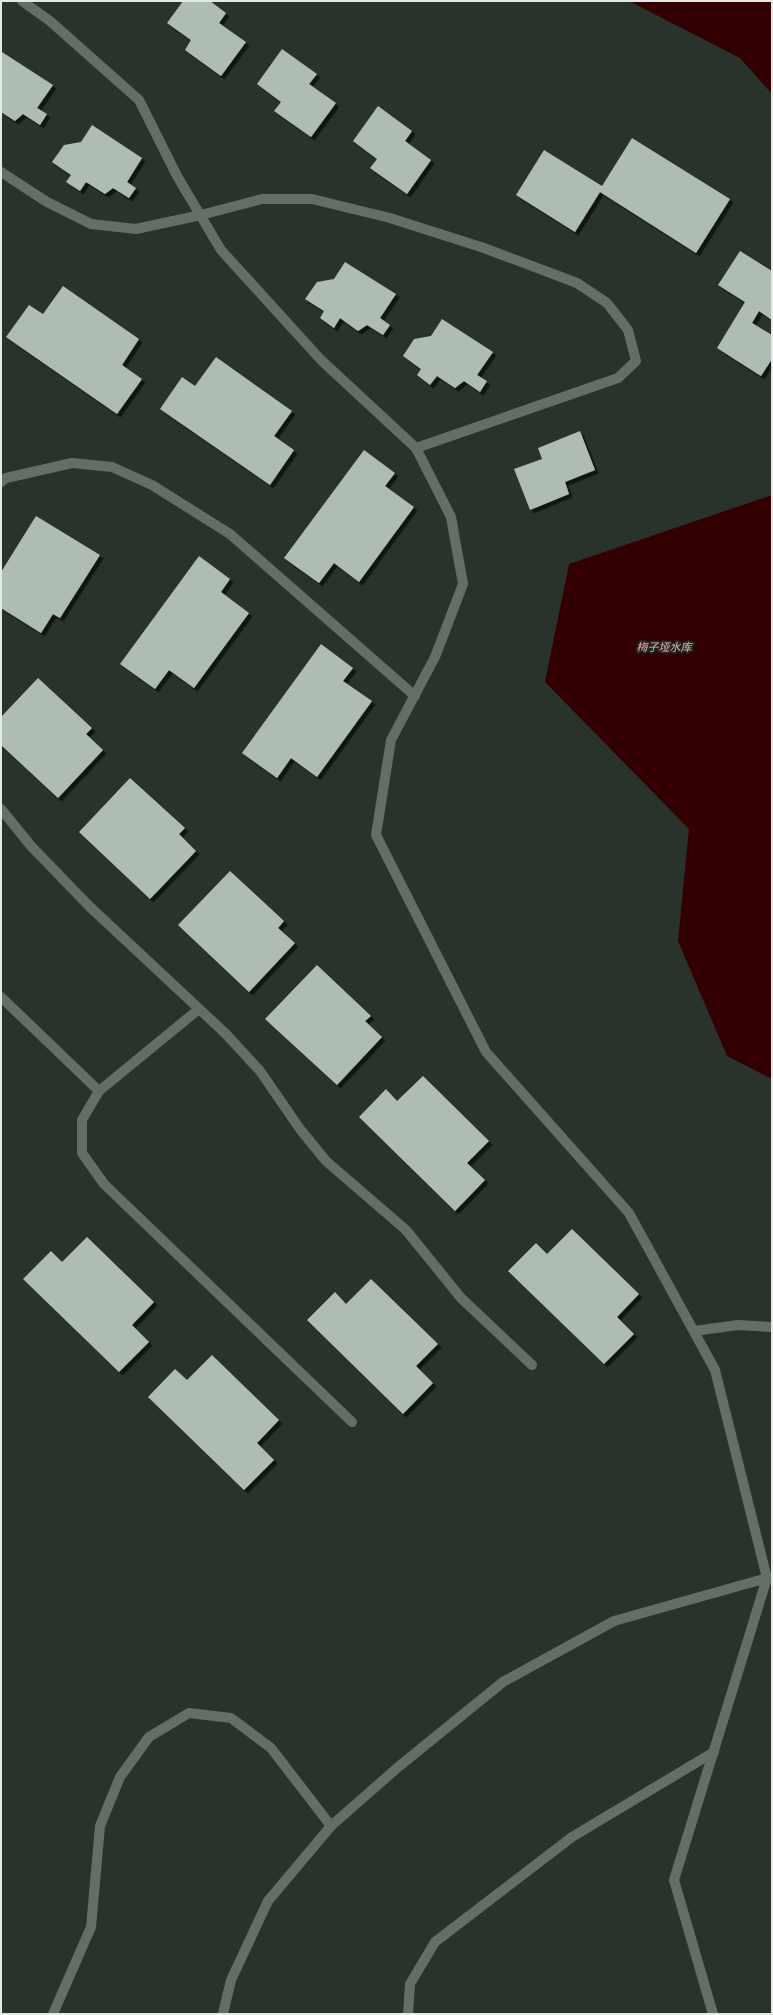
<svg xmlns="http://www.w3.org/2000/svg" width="773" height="2015" font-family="Inter,'Noto Sans SC',sans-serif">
<defs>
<filter id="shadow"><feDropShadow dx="3.5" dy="3.5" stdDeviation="0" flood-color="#0009"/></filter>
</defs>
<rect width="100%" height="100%" fill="#29332c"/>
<g fill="#320002">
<path d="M629 1H772V94L740 58Z"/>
<path d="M772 495V1079L727 1056 678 941 689 829 545 682 569 564Z"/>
</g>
<g fill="#afbcb3" filter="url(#shadow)">
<path d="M183 1H210L226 13 219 23 246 42 221 76 185 50 191 40 167 23Z"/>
<path d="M282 49 317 74 309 84 336 103 311 137 274 111 281 102 257 84Z"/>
<path d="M2 52 53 85 37 108 47 114 40 125 23 114 15 121 1 112Z"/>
<path d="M378 106 412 131 405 141 431 160 407 194 370 168 377 159 353 141Z"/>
<path d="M92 125 142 158 127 182 136 188 129 198 113 188 105 194 86 182 80 191 66 182 71 175 52 162 64 145 81 142Z"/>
<path d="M632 138 730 199 696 253 600 192 575 232 516 195 544 150 602 186Z"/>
<path d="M740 251 772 271V320L759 311 752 323 772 335V359L761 376 717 348 745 302 718 285Z"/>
<path d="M345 262 396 294 380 318 390 325 383 335 367 325 358 331 340 318 334 328 320 318 324 311 305 299 317 282 334 279Z"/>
<path d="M63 286 139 339 122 365 142 379 117 414 6 337 29 305 43 314Z"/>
<path d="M442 319 493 352 477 375 487 381 480 392 464 381 455 388 437 376 430 385 417 375 421 369 403 356 414 339 431 336Z"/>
<path d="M216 357 292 411 274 436 294 450 270 485 160 409 182 377 195 386Z"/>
<path d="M580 431 595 470 565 482 569 494 530 510 514 469 542 459 538 448Z"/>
<path d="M364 450 395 473 385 486 414 507 359 582 334 563 319 583 284 558Z"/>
<path d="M36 516 100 555 60 618 53 614 41 633 1 608V572Z"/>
<path d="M199 556 230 579 221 592 249 613 194 688 169 670 155 689 120 664Z"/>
<path d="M321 644 353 668 343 681 372 701 317 777 291 758 277 778 242 753Z"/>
<path d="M38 678 92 728 86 734 103 750 58 798 1 745V717Z"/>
<path d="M130 778 185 828 179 834 196 851 150 899 79 832Z"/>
<path d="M230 871 284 921 278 928 295 943 249 992 178 925Z"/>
<path d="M317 965 371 1016 365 1021 382 1037 337 1085 265 1019Z"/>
<path d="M423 1076 489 1141 467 1163 485 1180 455 1211 359 1117 386 1089 397 1101Z"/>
<path d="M572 1229 639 1294 617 1317 634 1334 604 1364 508 1271 536 1243 547 1254Z"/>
<path d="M87 1237 154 1302 132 1325 149 1342 119 1372 23 1279 51 1251 62 1262Z"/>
<path d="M371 1279 438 1344 416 1366 433 1383 403 1414 307 1320 335 1292 346 1304Z"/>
<path d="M212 1355 279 1420 257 1443 274 1460 244 1490 148 1397 175 1369 187 1380Z"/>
</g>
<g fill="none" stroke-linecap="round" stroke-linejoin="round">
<g stroke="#636e66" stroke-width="10">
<path d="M22 1 50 21 139 100 177 176 221 250 321 360 416 448 451 517 463 584 435 657 391 740 376 835 486 1052 629 1213 715 1370 767 1578 674 1880 713 2014"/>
<path d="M1 172 47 202 91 224 136 229 201 215 262 199H312L390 218 484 248 577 283 607 303 628 330 636 361 618 378 416 448"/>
<path d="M1 482 6 478 72 463 112 467 152 485 230 534 415 696"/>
<path d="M1 809 31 846 89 906 226 1034 260 1071 300 1129 326 1161 406 1230 461 1298 532 1365"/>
<path d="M1 997 99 1091"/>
<path d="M199 1009 99 1091 82 1120V1153L104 1184 352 1422"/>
<path d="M694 1331 738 1325 772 1327"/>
<path d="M53 2014 91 1927 100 1826 120 1777 149 1737 189 1713 231 1718 271 1748 331 1826"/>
<path d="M223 2014 231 1980 268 1901 331 1826 397 1768 503 1682 614 1621 767 1578 771 1579"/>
<path d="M408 2014 410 1984 435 1942 572 1837 714 1752"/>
</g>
</g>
<g text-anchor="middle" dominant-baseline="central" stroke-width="4" stroke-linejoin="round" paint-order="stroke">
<g font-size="11" font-style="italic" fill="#f1aca8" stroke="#1f2922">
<text x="664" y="647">梅子垭水库</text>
</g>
</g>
<rect width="773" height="2015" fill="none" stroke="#e3e9e4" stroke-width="4"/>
</svg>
